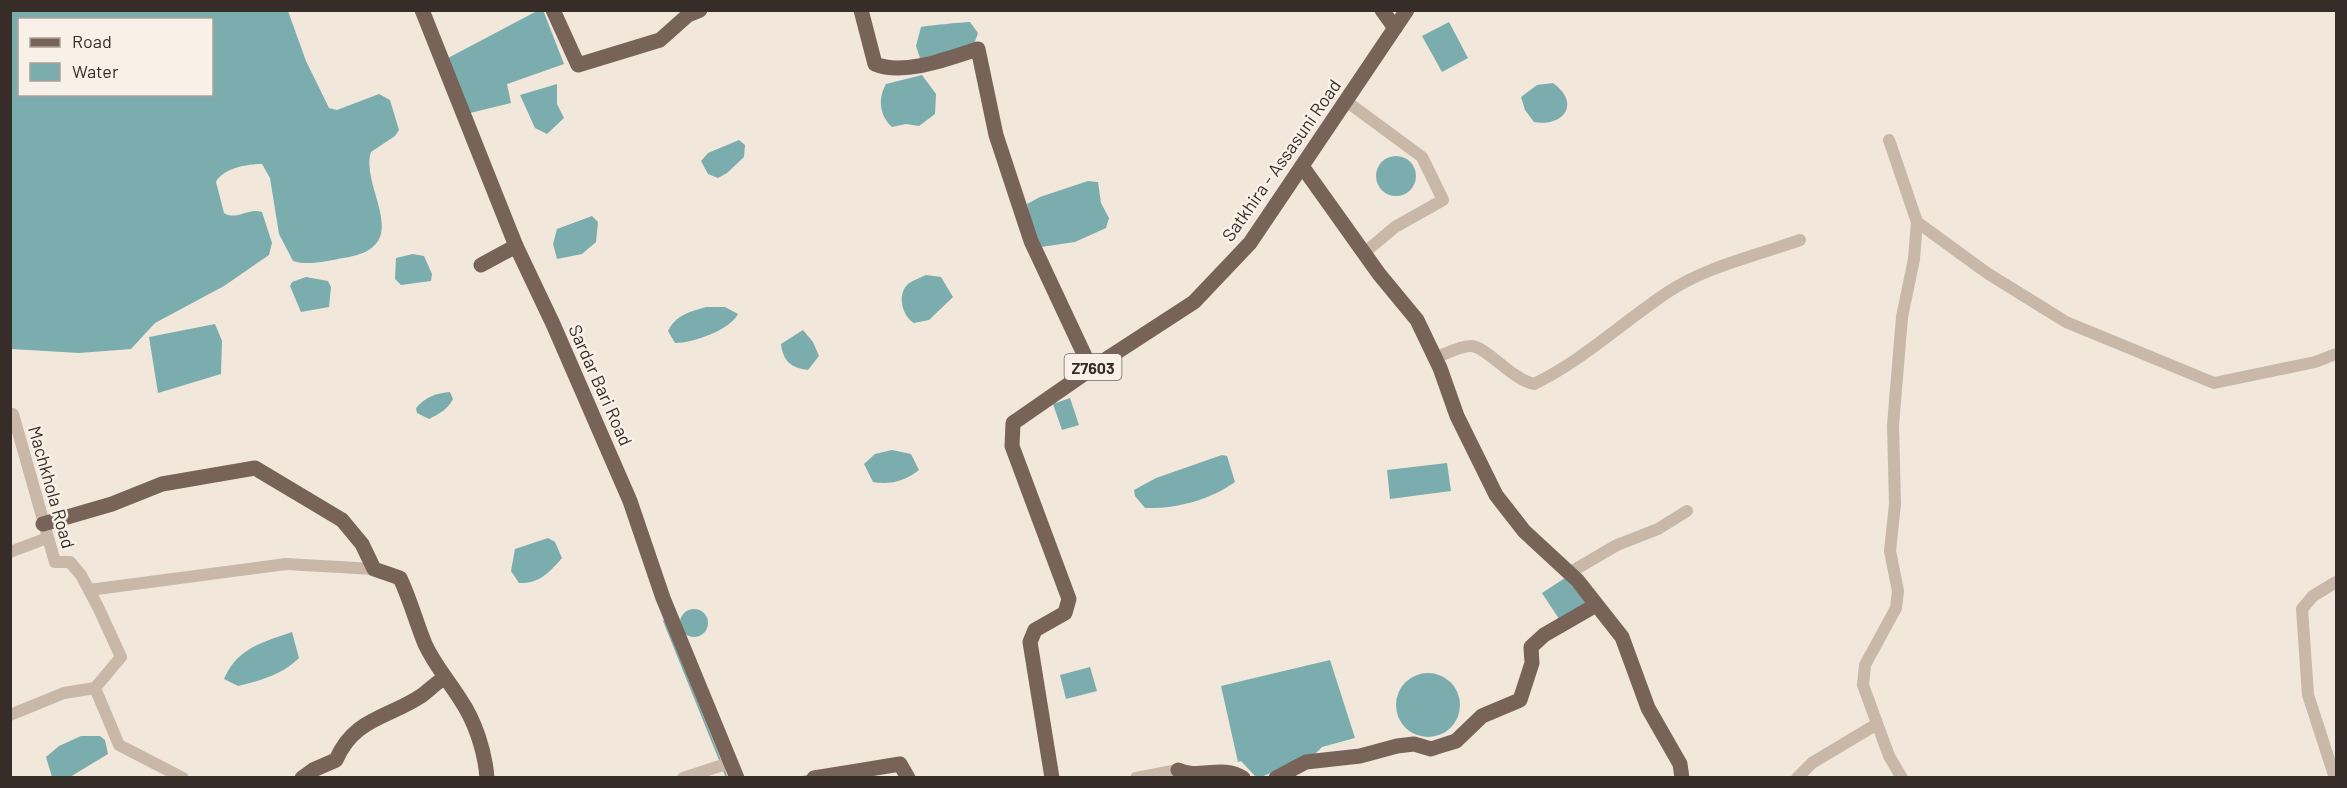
<svg xmlns="http://www.w3.org/2000/svg" width="2347" height="788" font-family="Barlow,sans-serif">
<rect width="100%" height="100%" fill="#f2e7db"/>
<g fill="#7badae" fill-rule="evenodd">
<path d="M543 10 564 64 507 84 511 103 470 113 448 58 537 11Z"/>
<path d="M10 11H288L306 61 329 108 337 110 379 94 390 100 399 130 395 136 371 152C359 188 418 247 343 258 327 261 309 266 293 261L279 234 270 178 262 164C247 164 223 168 216 182L224 213C236 221 249 207 262 212L272 243 269 255 224 286 155 323 131 349 79 353 11 349ZM20 20H212V94H20Z"/>
<path d="M970 22 978 33 973 47 920 58 916 46 921 27C924 26 963 22 970 22Z"/>
<path d="M1449 22 1468 58 1442 72 1422 36Z"/>
<path d="M922 75 936 94 935 114 919 126 906 124 892 127C879 115 878 98 886 84Z"/>
<path d="M1553 83C1581 103 1564 127 1534 122L1525 110 1521 97 1537 85Z"/>
<path d="M557 84V104L564 118 547 134 535 128 520 95Z"/>
<path d="M739 140 745 145 744 157 727 173 718 178 708 174 701 161 708 153Z"/>
<circle cx="1396" cy="176" r="20"/>
<path d="M1088 181 1098 182 1101 203 1109 218 1106 228 1075 242 1041 247 1033 231 1027 204 1040 197Z"/>
<path d="M592 216 598 222 596 242 582 254 557 259 553 244 557 229Z"/>
<path d="M413 254 424 256 432 274 431 281 401 285 395 279 396 258Z"/>
<path d="M926 275 941 277 953 297 929 320 914 323C903 317 896 295 908 284 913 280 920 278 926 275Z"/>
<path d="M306 277 328 281 331 287 329 307 301 312 290 286 292 282Z"/>
<path d="M706 307H725L738 314C730 330 693 343 675 343L668 331C676 315 689 312 706 307Z"/>
<path d="M215 324 222 341 221 374 158 393 149 337Z"/>
<path d="M803 330 813 342 819 356 808 370C791 368 783 361 781 344Z"/>
<path d="M450 392 453 399C448 409 439 414 429 419L417 413 416 408C425 397 437 393 450 392Z"/>
<path d="M1070 398 1079 425 1062 430 1053 404Z"/>
<path d="M892 450 911 454 919 470C905 481 890 485 873 482L864 464 875 454Z"/>
<path d="M1222 455 1227 456 1235 482C1210 500 1176 509 1145 508L1135 496 1134 490 1156 478Z"/>
<path d="M1447 463 1451 491 1390 499 1387 470Z"/>
<path d="M548 538 555 542 562 558C550 572 539 584 519 583L511 571 515 549Z"/>
<path d="M1565 578 1588 604 1561 622 1542 593Z"/>
<circle cx="694" cy="623" r="14"/>
<path d="M292 632 299 658C283 674 260 681 238 686L224 679C237 648 263 642 292 632Z"/>
<path d="M1330 660 1355 738 1322 747 1313 756 1261 777 1255 776 1241 761 1238 762 1221 686Z"/>
<path d="M1090 667 1097 691 1066 699 1060 675Z"/>
<circle cx="1428" cy="705" r="32"/>
<path d="M81 736H100L105 740 108 754 70 777H52L46 757 59 746Z"/>
</g>
<g fill="none" stroke-linecap="round" stroke-linejoin="round">
<g stroke="#7badae" stroke-width="2">
<path d="M664 621 720 760"/>
<path d="M723 768 727 778"/>
<path d="M796 778 808 776"/>
</g>
<g stroke="#c9b7a7" stroke-width="12">
<path d="M1346 101 1422 157 1443 200 1395 227 1364 253"/>
<path d="M1889 140 1917 222 1914 259 1902 317 1893 425 1895 504 1890 551 1898 591 1896 608 1865 665 1863 685 1889 756 1902 778"/>
<path d="M1917 222 1987 273 2066 322 2214 383 2315 362 2336 354"/>
<path d="M1435 358C1445 354 1460 346 1471 346 1486 346 1511 379 1534 384 1582 361 1623 322 1668 292 1708 266 1755 256 1800 240"/>
<path d="M10 415 13 414 55 562H70L81 575 98 607 121 657 95 688 119 745 183 778"/>
<path d="M10 552 47 538"/>
<path d="M1569 573 1617 545 1658 529 1687 511"/>
<path d="M89 590 286 564 374 569"/>
<path d="M10 715 64 693 95 688"/>
<path d="M683 778 729 763"/>
<path d="M1136 778 1178 770"/>
<path d="M1797 778 1812 763 1877 724"/>
<path d="M2335 778 2308 695 2302 609 2313 596 2336 582"/>
</g>
<g stroke="#786359" stroke-width="15">
<path d="M422 10 516 246 553 324 630 501 663 598 737 778"/>
<path d="M553 10 578 65 660 40 688 15 700 10"/>
<path d="M861 10 875 64C904 76 950 58 978 49L996 135 1031 241 1091 369"/>
<path d="M1382 10 1395 28"/>
<path d="M1302 166 1379 274 1417 320 1440 368 1457 416 1496 495 1524 531 1577 580 1622 637 1648 708 1680 764 1682 778"/>
<path d="M481 265 516 246"/>
<path d="M43 524 112 504 162 484 255 468 342 520 362 544 374 569 400 578C410 599 416 622 425 644 434 664 448 680 460 699 475 721 485 751 487 778"/>
<path d="M1178 770C1198 780 1222 764 1243 778"/>
<path d="M302 778 313 770 336 760C354 718 388 718 421 696 429 690 436 683 444 678"/>
<path d="M814 778 900 764 908 778"/>
<path d="M1052 778 1030 642 1035 630 1065 613 1069 599 1012 446 1013 423 1091 369 1194 302 1250 243 1407 10"/>
<path d="M1276 778 1306 762 1360 756 1397 746 1414 744 1431 749 1440 746 1456 741 1482 716 1520 700 1532 663 1531 647 1544 635 1596 605"/>
</g>
</g>
<g text-anchor="middle" dominant-baseline="central" stroke-width="5" stroke-linejoin="round" paint-order="stroke">
<rect fill="#f9f1e8" stroke="#706762" stroke-width="1.5" x="1064.5" y="354" width="57" height="26" rx="4.5"/>
<g font-size="16" font-weight="bold" fill="#362c28">
<text x="1093" y="367">Z7603</text>
</g>
<g font-size="18" fill="#362c28" stroke="#f9f1e8">
<text transform="translate(1281 160) rotate(-55)">Satkhira - Assasuni Road</text>
<text transform="translate(601 385) rotate(66)">Sardar Bari Road</text>
<text transform="translate(52 487) rotate(74)">Machkhola Road</text>
</g>
</g>
<rect width="2347" height="788" fill="none" stroke="#362c28" stroke-width="24"/>
<rect x="18" y="18" width="195" height="78" fill="#f9f1e8" stroke="#aba29b" stroke-width="1.5"/>
<rect x="30" y="38" width="30" height="9" fill="#786359" stroke="#aba29b" stroke-width="1.5"/>
<text x="72" y="48" font-size="18" fill="#362c28">Road</text>
<rect x="30" y="63" width="30" height="18" fill="#7badae" stroke="#aba29b" stroke-width="1.5"/>
<text x="72" y="78" font-size="18" fill="#362c28">Water</text>
</svg>
